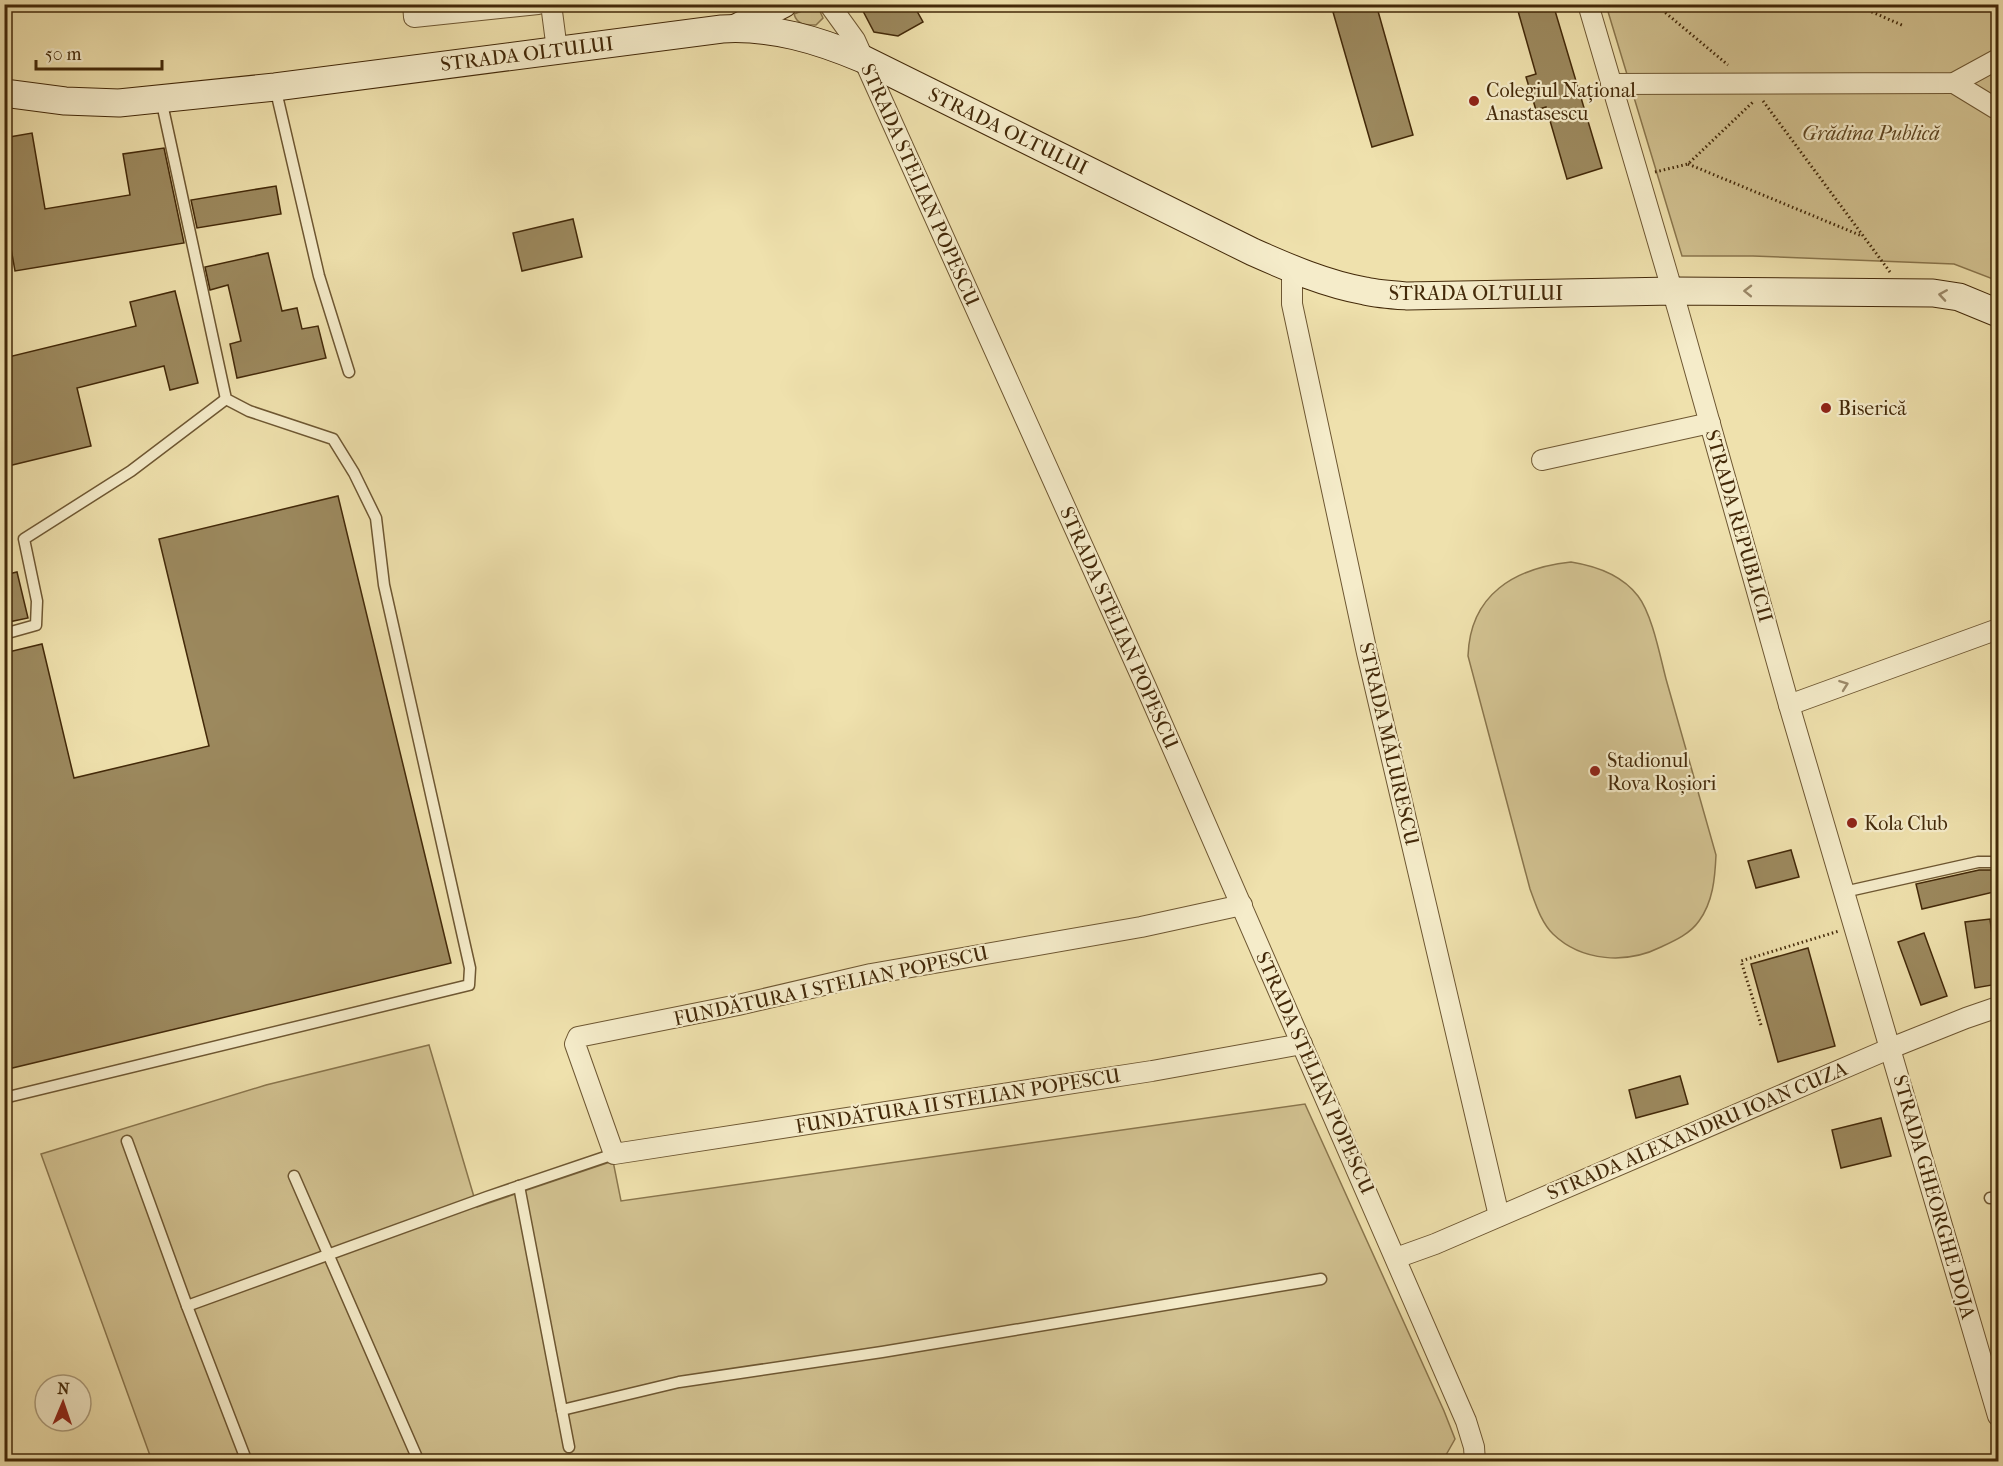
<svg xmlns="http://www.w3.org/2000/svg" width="2003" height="1466" font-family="'IM FELL French Canon',serif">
<rect width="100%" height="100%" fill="#efe1ad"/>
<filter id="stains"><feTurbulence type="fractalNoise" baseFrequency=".00333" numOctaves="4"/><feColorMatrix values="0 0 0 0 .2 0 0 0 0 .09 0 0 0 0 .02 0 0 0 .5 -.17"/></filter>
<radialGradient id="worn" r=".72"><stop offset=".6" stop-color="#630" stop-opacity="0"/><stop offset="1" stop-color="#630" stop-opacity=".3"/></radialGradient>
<g fill="#d2c291" stroke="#8a764d" stroke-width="1.5">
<path d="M817 5 823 18 816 25C806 25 797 25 794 14Z"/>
<path d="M1606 5H1998V281L1954 264 1753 256H1682Z"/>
<path d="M1571 562C1596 566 1622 575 1638 596 1652 614 1660 656 1666 679 1683 738 1699 796 1716 855 1715 878 1713 902 1699 921 1690 934 1674 941 1661 947 1627 964 1582 962 1553 934 1541 922 1536 905 1530 889L1468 656C1470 594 1515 568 1571 562Z"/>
<path d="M429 1045 477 1207 613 1161 621 1201 1305 1104 1444 1411 1455 1439 1442 1462 152 1461 41 1154 266 1085Z"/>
</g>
<g fill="#9c895e" stroke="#432909" stroke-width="1.5">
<path d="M875 4H913L923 22 898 36 874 32 863 11Z"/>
<path d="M1358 4H1376L1413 135 1372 147 1333 12Z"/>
<path d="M1516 4H1553L1602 168 1567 179 1546 107 1536 110 1526 77 1536 74Z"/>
<path d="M32 133 45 209 130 195 123 154 164 148 184 243 15 271 4 209V138Z"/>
<path d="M276 186 281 214 197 228 191 200Z"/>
<path d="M573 219 582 257 522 271 513 233Z"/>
<path d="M268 253 282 311 297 308 302 329 318 326 326 358 237 378 230 344 241 341 228 285 210 290 205 267Z"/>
<path d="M175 291 198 383 170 390 164 366 77 388 91 446 4 467V358L136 326 130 302Z"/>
<path d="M338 496 451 963 4 1070V653L42 644 74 778 209 746 159 539Z"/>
<path d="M17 572 28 618 4 623V575Z"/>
<path d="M1791 850 1799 877 1756 888 1748 861Z"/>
<path d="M1998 870V891L1922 909 1916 884 1979 870Z"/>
<path d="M1990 919 1998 984 1975 988 1965 922Z"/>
<path d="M1924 933 1947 996 1921 1005 1898 942Z"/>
<path d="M1808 948 1835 1046 1778 1062 1751 964Z"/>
<path d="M1680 1076 1688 1104 1636 1118 1629 1090Z"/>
<path d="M1881 1118 1891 1156 1841 1168 1832 1130Z"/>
</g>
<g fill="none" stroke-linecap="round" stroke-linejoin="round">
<g stroke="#6e5732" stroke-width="13">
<g id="lane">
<path d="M275 87 319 276 349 372"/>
<path d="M4 634 36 625 37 601 24 539 131 471 226 399"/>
<path d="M1844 892 1978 862H1998"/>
<path d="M4 1098 469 985 470 968 384 585 376 518 354 473 333 439 249 411 226 399 161 99"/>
<path d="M127 1141 187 1306 247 1462"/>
<path d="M294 1176 419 1462"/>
<path d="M519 1186 569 1447"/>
<path d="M1990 1198 1998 1197"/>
<path d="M187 1306 487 1197 614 1154"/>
<path d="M562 1410 679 1382 882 1352 1321 1279"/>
</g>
</g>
<g stroke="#6e5732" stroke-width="22">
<g id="street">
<path d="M413 4 414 17 538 4"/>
<path d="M551 4 557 50"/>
<path d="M829 4 855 40 1146 687 1466 1421 1474 1447 1475 1462"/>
<path d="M1588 4 1678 310 1789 705 1998 1416"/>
<path d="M1954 83 1995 108H1998"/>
<path d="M1611 84 1954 83 1998 59"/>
<path d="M1292 269V304L1367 653 1499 1216"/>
<path d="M1542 460 1710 423"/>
<path d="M1789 705 1998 629"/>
<path d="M1242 905 1141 927 871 974 738 1005 578 1037 575 1044 614 1154 1152 1071 1302 1044"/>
<path d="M1396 1258 1435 1244 1891 1048 1966 1018 1998 1007"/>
</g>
</g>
<g stroke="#432909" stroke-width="29">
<g id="secondary">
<path d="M736 28 783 4"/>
<path d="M4 93 65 101 119 103 275 87 722 29C772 26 818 40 863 59L1253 252C1289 268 1326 284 1365 291 1378 294 1393 295 1407 296L1673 291 1933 293 1959 297 1998 313"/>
</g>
</g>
<g stroke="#432909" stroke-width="3" stroke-dasharray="1.5 3" stroke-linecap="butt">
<path d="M1655 4 1728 65"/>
<path d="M1862 4 1863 8 1904 26"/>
<path d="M1763 101 1890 272"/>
<path d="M1688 164 1862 236"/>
<path d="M1655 172 1688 164 1754 101"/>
<path d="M1761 1025 1741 961 1839 931"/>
</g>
<use href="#lane" stroke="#f5ecca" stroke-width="10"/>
<use href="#street" stroke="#f5ecca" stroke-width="20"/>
<use href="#secondary" stroke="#f5ecca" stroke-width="27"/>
</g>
<defs><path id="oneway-chevron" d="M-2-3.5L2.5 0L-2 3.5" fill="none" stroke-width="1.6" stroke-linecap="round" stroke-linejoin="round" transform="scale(1.5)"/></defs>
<g stroke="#9c8a6a">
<use href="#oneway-chevron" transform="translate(1748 291) rotate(-179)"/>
<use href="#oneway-chevron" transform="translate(1943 295) rotate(-171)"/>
<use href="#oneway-chevron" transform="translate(1844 685) rotate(-20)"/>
</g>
<g fill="#8f2418" stroke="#f5ecca" stroke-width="2">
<circle cx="1474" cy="101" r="6"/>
<circle cx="1826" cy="408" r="6"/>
<circle cx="1595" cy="771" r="6"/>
<circle cx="1852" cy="823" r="6"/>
</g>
<g text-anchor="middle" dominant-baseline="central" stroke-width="4.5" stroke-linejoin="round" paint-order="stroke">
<g font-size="20" fill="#432909" stroke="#f5ecca">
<text transform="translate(527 54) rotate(-7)">STRADA OLTULUI</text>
<text transform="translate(1008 131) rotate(26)">STRADA OLTULUI</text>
<text transform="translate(920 185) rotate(66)">STRADA STELIAN POPESCU</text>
<text x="1476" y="293">STRADA OLTULUI</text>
<text transform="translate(1739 526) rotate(74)">STRADA REPUBLICII</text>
<text transform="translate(1119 628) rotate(66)">STRADA STELIAN POPESCU</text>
<text transform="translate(1389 744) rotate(77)">STRADA MĂLURESCU</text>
<text transform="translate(831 986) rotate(-12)">FUNDĂTURA I STELIAN POPESCU</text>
<text transform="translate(1315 1073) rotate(66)">STRADA STELIAN POPESCU</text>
<text transform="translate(958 1101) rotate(-9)">FUNDĂTURA II STELIAN POPESCU</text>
<text transform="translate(1697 1131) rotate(-23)">STRADA ALEXANDRU IOAN CUZA</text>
<text transform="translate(1934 1197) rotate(74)">STRADA GHEORGHE DOJA</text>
</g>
<g font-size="20" fill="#432909" stroke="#f5ecca" text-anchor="start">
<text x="1486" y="90">Colegiul Național<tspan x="1486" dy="23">Anastasescu</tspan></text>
<text x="1838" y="408">Biserică</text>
<text x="1607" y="760">Stadionul<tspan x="1607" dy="23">Rova Roșiori</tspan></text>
<text x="1864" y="823">Kola Club</text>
</g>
<g font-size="20" font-style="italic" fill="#604824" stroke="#f5ecca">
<text x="1871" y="133">Grădina Publică</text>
</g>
</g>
<rect width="2003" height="1466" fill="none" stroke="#efe1ad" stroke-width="24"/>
<rect x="6" y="6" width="1991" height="1454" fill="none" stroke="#432909" stroke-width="3"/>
<rect x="12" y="12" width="1979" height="1442" fill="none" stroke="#432909" stroke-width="1.5"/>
<g transform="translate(63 1403) rotate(2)"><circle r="28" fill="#f5ecca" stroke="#ae9e7d" stroke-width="1.5"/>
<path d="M0-4.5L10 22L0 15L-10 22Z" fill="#8f2418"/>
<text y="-9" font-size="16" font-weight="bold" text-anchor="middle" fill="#432909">N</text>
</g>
<path d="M36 60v9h126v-9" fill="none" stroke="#432909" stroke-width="3"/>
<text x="45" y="60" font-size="18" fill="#432909" stroke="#f5ecca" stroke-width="4.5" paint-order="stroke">50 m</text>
<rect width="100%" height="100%" filter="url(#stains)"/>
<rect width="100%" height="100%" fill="url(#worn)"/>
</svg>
